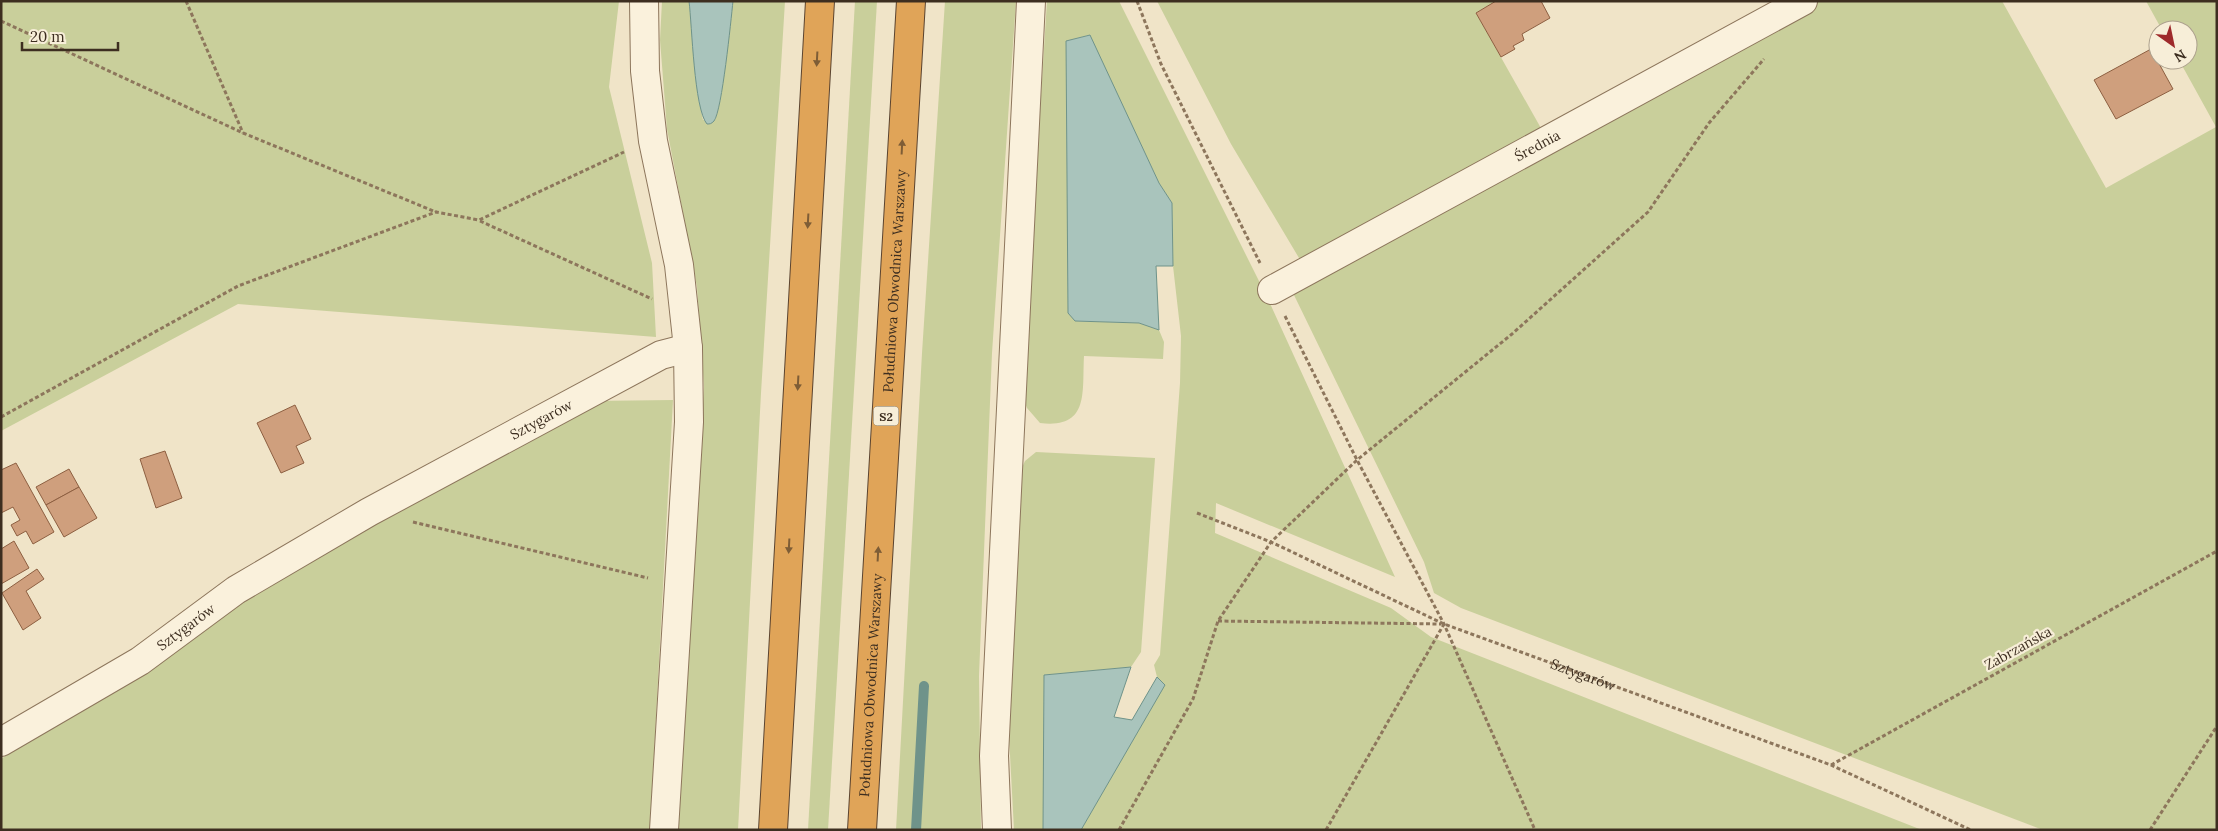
<svg xmlns="http://www.w3.org/2000/svg" width="2218" height="831" font-family="Lora,serif">
<rect width="100%" height="100%" fill="#f0e4c8"/>
<g fill="#c9cf9b">
<path d="M1 1H619L609 87 652 263 656 337 238 304 1 431Z"/>
<path d="M662 1H689L698 96 703 120H715L721 95 733 1H785L761 393 738 830H678L704 387 697 287 667 129 660 40Z"/>
<path d="M855 1H877L828 830H808Z"/>
<path d="M945 1H1016L992 353 979 676 981 830H896L922 353Z"/>
<path d="M1047 1H1119L1267 297 1395 577 1216 503 1215 533 1391 608 1431 637 1922 830H1081L1164 685 1157 677 1154 665 1160 655 1180 383 1181 336 1173 266 1172 203 1159 183 1089 35 1067 41 1075 321 1139 323 1159 330 1164 342 1163 359 1084 356C1082 392 1090 429 1040 423L1027 408 1022 396Z"/>
<path d="M1157 1H1496L1476 13 1542 130 1302 263 1231 144Z"/>
<path d="M1818 1H2002L2106 188 2216 127 2179 60H2188V30H2162L2146 1H2217V830H2043L1461 608 1434 593 1424 562 1293 293Z"/>
<path d="M673 400 650 830H1V759L140 667 231 610 453 477 591 401Z"/>
<path d="M1036 452 1155 458 1141 652 1131 667 1044 675 1043 830H1014L1008 717 1019 474 1025 461Z"/>
</g>
<g fill="#a9c4bc" stroke="#6f938a">
<path d="M689 1H733C731 20 722 111 714 121 711 124 710 124 707 124 694 109 692 25 689 1Z"/>
<path d="M1090 35 1159 183 1172 203 1173 266H1156L1159 330 1139 323 1075 321 1068 313 1066 41Z"/>
<path d="M1131 667 1114 717 1132 720 1157 677 1165 685 1081 830H1043L1044 675Z"/>
</g>
<g fill="none" stroke-linecap="round" stroke-linejoin="round">
<path stroke="#6f938a" stroke-width="10" d="M916 830 924 686"/>
</g>
<g fill="#cf9f7d" stroke="#8d5f41">
<path d="M1496 1H1541L1550 18 1522 34 1524 40 1513 46 1515 49 1501 57 1476 13Z"/>
<path d="M2151 49 2173 89 2116 119 2094 80Z"/>
<path d="M295 405 311 439 296 446 304 463 281 473 257 423Z"/>
<path d="M165 451 182 498 156 508 140 459Z"/>
<path d="M16 463 54 532 33 544 26 531 17 536 11 525 20 520 13 507 1 513V470Z"/>
<path d="M69 469 79 487 46 505 36 487Z"/>
<path d="M79 487 97 518 64 537 46 505Z"/>
<path d="M14 541 29 568 1 584V549Z"/>
<path d="M37 569 44 579 26 591 41 618 23 630 2 593Z"/>
</g>
<g fill="none" stroke-linecap="round" stroke-linejoin="round">
<g stroke="#8d765c" stroke-width="30">
<g id="minor">
<path d="M644 1 645 71 653 141 679 265 688 348 689 422 664 830"/>
<path id="s2" d="M1272 290 1803 1"/>
<path id="s3" d="M1 742 140 661 236 590 369 512 661 355 688 348"/>
<path d="M997 830 994 756 1031 1"/>
</g>
</g>
<g stroke="#5b4430" stroke-width="30">
<g id="motorway">
<path d="M773 830 820 1"/>
<path id="s4" d="M862 830 911 1"/>
</g>
</g>
<g stroke="#8d765c" stroke-width="3" stroke-dasharray="4 2.5" stroke-linecap="butt">
<path d="M186 1 243 133"/>
<path d="M1137 1 1161 64 1260 263"/>
<path d="M1 21 243 133 436 212"/>
<path d="M480 221 652 299"/>
<path d="M1285 316 1357 460 1444 624 1535 830"/>
<path d="M1 417 238 286 436 212 479 220 624 152"/>
<path id="s1" d="M1197 513 1271 542 1444 624 1831 765 1971 830"/>
<path d="M413 522 648 578"/>
<path d="M1218 621 1441 624"/>
<path d="M1831 765 2217 551"/>
<path d="M1119 830 1193 699 1218 621 1271 542 1357 460 1512 334 1648 212 1709 123 1764 59"/>
<path d="M1326 830 1444 624"/>
<path d="M2150 830 2217 726"/>
</g>
<use href="#minor" stroke="#faf1dc" stroke-width="28"/>
<use href="#motorway" stroke="#e0a458" stroke-width="28"/>
</g>
<defs><path id="oneway-solid" d="M-6-.8H1V-3.2L6.5 0L1 3.2V.8H-6Z" transform="scale(1.25)"/></defs>
<g fill="#7e5d36">
<use href="#oneway-solid" transform="translate(817 59) rotate(93)"/>
<use href="#oneway-solid" transform="translate(902 147) rotate(-87)"/>
<use href="#oneway-solid" transform="translate(808 221) rotate(93)"/>
<use href="#oneway-solid" transform="translate(798 383) rotate(93)"/>
<use href="#oneway-solid" transform="translate(789 546) rotate(93)"/>
<use href="#oneway-solid" transform="translate(878 554) rotate(-87)"/>
</g>
<g text-anchor="middle" dominant-baseline="central" stroke-width="4.5" stroke-linejoin="round" paint-order="stroke">
<rect fill="#f7eed8" stroke="#756857" stroke-width="1" x="873.5" y="406.5" width="25" height="19" rx="4"/>
<g font-size="12" font-weight="bold" fill="#3d2e20">
<text x="886" y="416">S2</text>
</g>
<g font-size="14" fill="#3d2e20" stroke="#f7eed8">
<text stroke="none"><textPath href="#s2" startOffset="302">Średnia</textPath></text>
<text stroke="none"><textPath href="#s4" startOffset="550">Południowa Obwodnica Warszawy</textPath></text>
<text stroke="none"><textPath href="#s3" startOffset="630">Sztygarów</textPath></text>
<text stroke="none"><textPath href="#s3" startOffset="218">Sztygarów</textPath></text>
<text transform="translate(2018 648) rotate(-29)">Zabrzańska</text>
<text stroke="none"><textPath href="#s1" startOffset="419">Sztygarów</textPath></text>
<text stroke="none"><textPath href="#s4" startOffset="145">Południowa Obwodnica Warszawy</textPath></text>
</g>
</g>
<rect width="2218" height="831" fill="none" stroke="#3d2e20" stroke-width="5"/>
<g transform="translate(2173 45) rotate(147)"><circle r="24" fill="#f7eed8" stroke="#ada18e"/>
<path d="M0-4L9 19L0 12L-9 19Z" fill="#9e2a2b"/>
<text y="-8" font-size="14" font-weight="bold" text-anchor="middle" fill="#3d2e20">N</text>
</g>
<path d="M22 42v8h96v-8" fill="none" stroke="#3d2e20" stroke-width="2.5"/>
<text x="30" y="42" font-size="15" fill="#3d2e20" stroke="#f7eed8" stroke-width="4" paint-order="stroke">20 m</text>
</svg>
